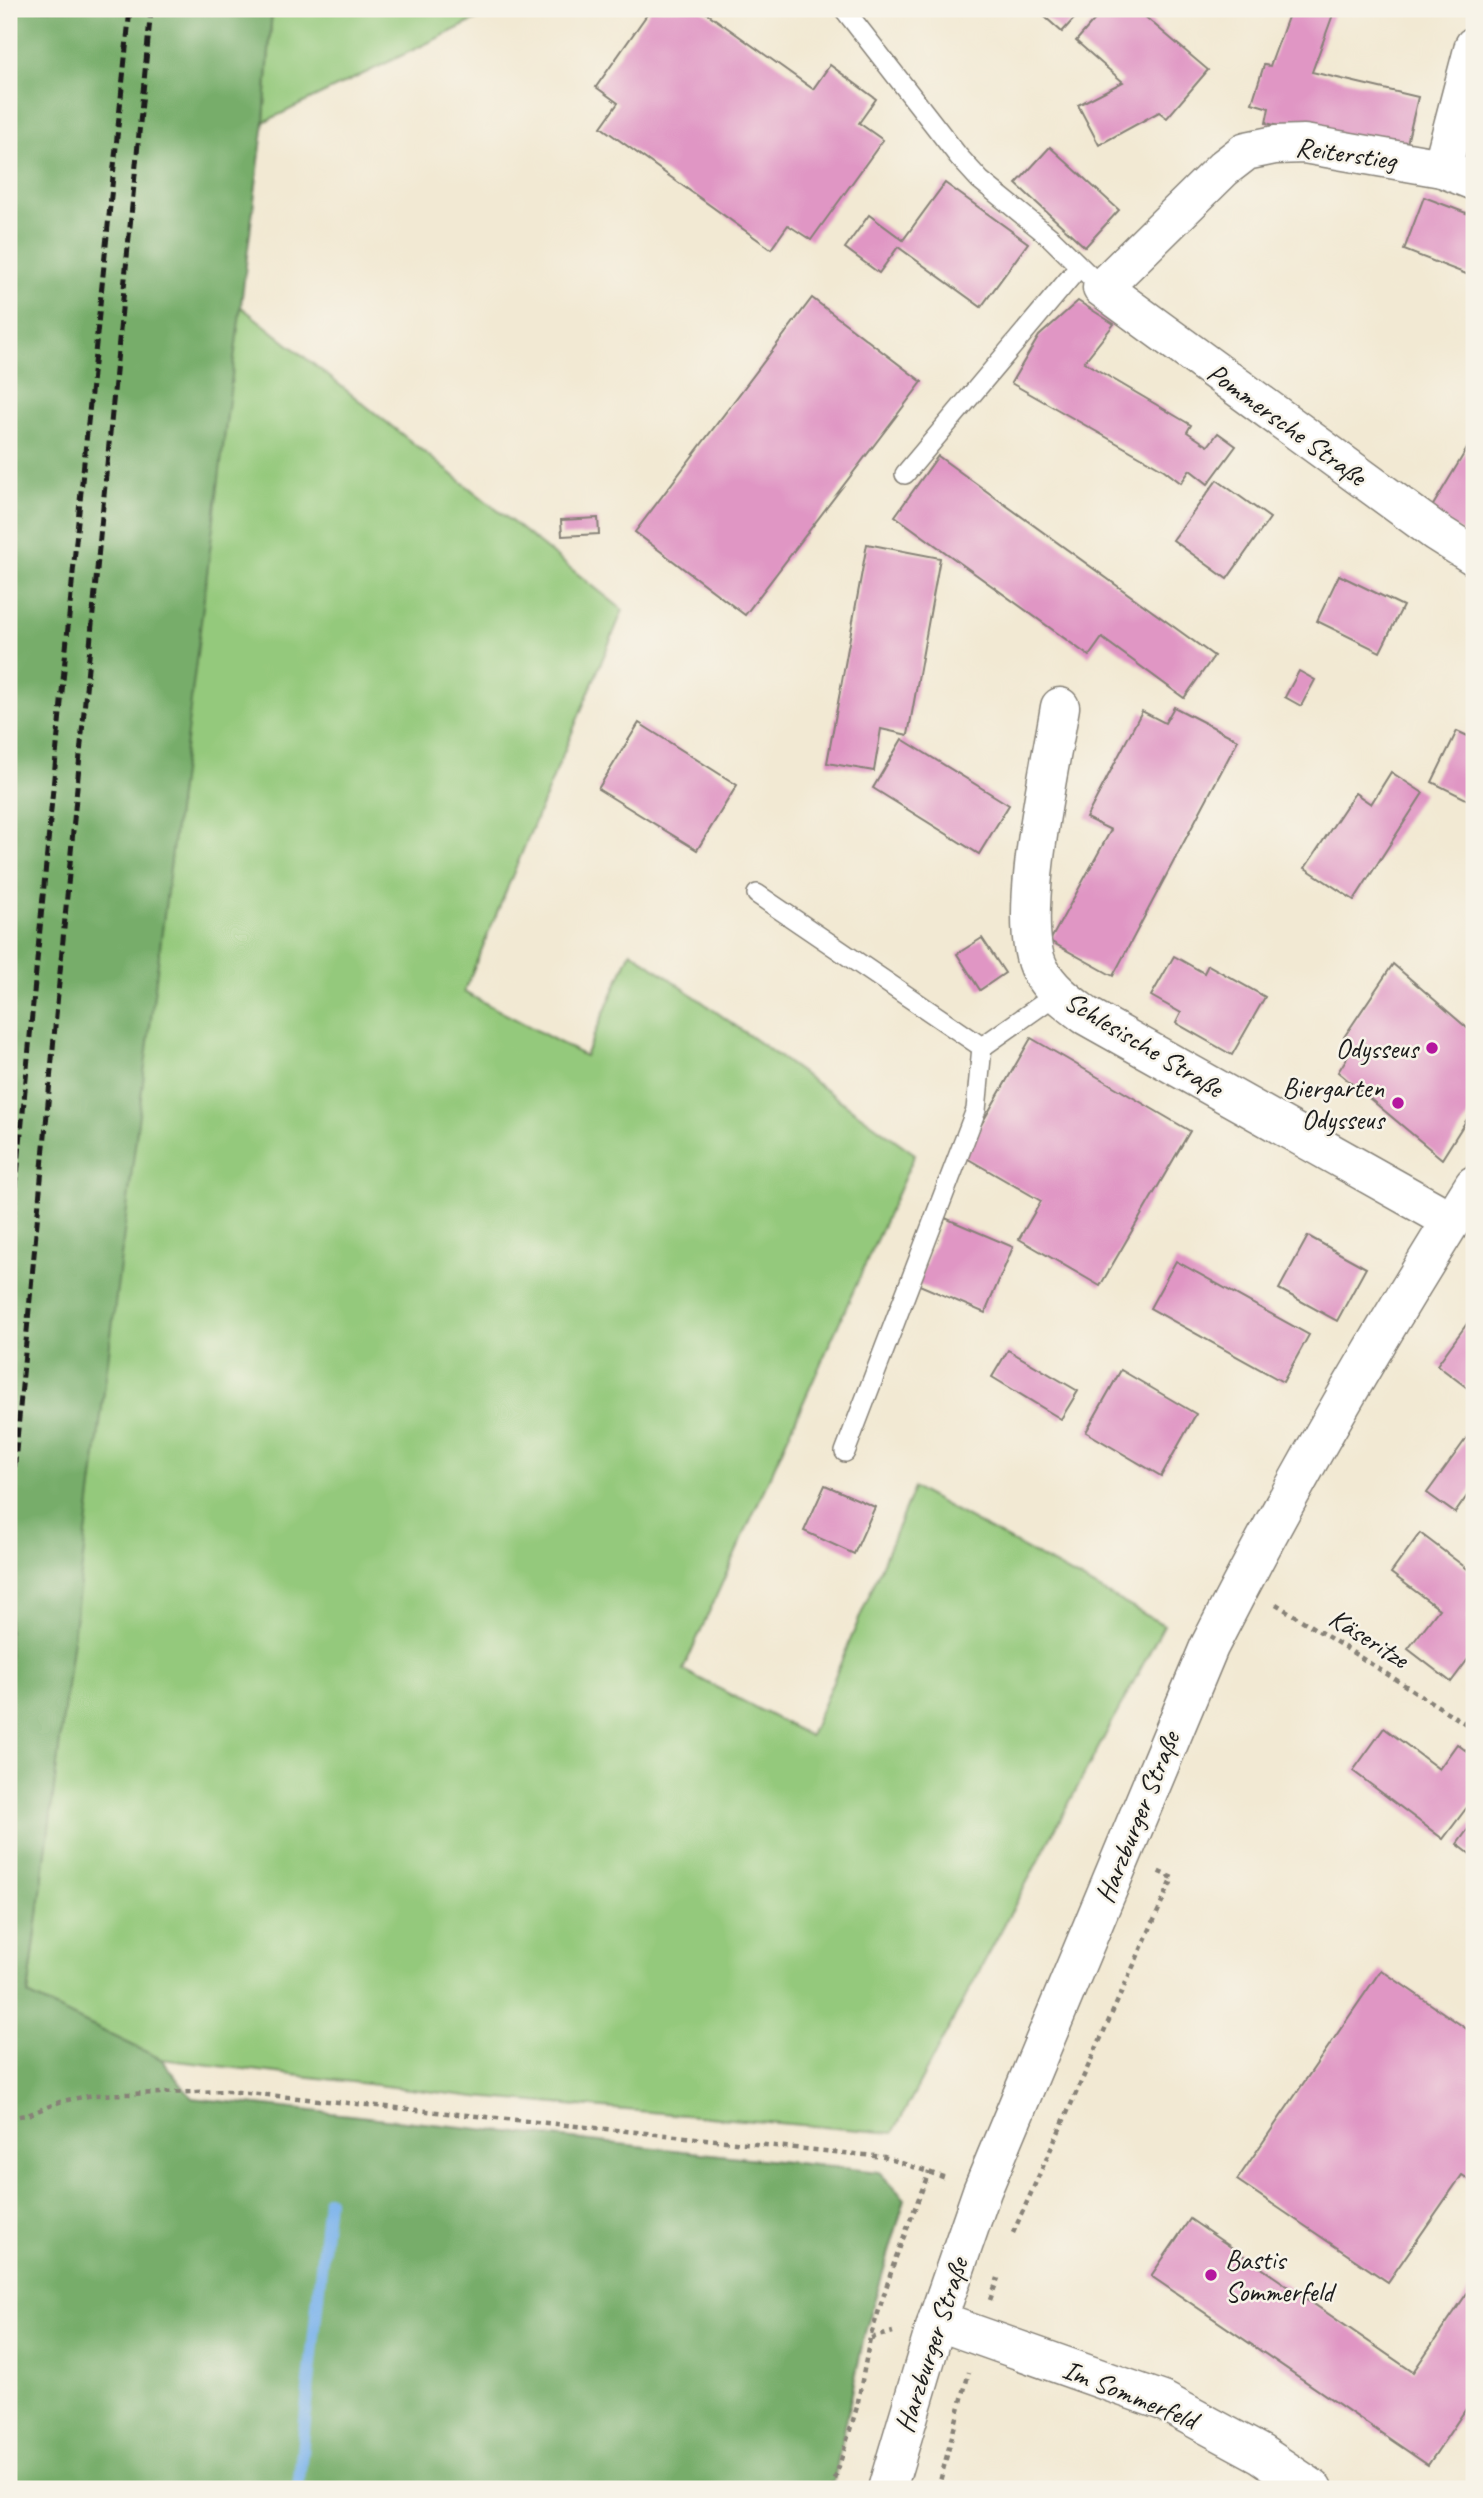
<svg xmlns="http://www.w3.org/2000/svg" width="1483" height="2498" font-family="Caveat,sans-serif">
<rect width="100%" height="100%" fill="#f7f3e8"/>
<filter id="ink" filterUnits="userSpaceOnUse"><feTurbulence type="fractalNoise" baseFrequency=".0143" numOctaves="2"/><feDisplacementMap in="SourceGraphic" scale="14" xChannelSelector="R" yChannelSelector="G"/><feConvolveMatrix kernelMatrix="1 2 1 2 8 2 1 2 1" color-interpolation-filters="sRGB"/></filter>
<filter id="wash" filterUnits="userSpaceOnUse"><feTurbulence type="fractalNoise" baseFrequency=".00686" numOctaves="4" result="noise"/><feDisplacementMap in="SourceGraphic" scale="28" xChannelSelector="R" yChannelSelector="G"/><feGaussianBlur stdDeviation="1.57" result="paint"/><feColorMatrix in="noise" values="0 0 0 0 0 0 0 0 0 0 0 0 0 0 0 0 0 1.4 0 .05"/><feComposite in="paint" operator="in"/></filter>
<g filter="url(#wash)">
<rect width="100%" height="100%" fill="#f2e9d3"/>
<g fill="#94c97b" stroke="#58724c" stroke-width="2">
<path d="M272 9H498L264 122Z"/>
<path d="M239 305 623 610 464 992 585 1056 631 951 915 1154 683 1670 810 1736 914 1488 1164 1625 893 2133 476 2097 161 2059 28 1995Z"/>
</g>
<path fill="#77ad6b" stroke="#4a6444" stroke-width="2" d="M9 9H272L264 122 28 1995 161 2059 192 2098 879 2172 905 2199 864 2336 832 2489H9Z"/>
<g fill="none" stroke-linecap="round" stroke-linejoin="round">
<path stroke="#7bb3eb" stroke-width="12" d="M298 2489 328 2200"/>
</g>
<g id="blocks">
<g fill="#e096c4">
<path d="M651 9H701L813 89 830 65 876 99 859 123 883 140 811 240 788 225 771 249 601 127 618 103 596 87Z"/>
<path d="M1036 9H1080L1082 10 1062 32Z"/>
<path d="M1104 9H1136L1208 70 1167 118 1159 112 1099 145 1078 105 1123 82 1076 41Z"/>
<path d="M1291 9H1335L1312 72 1418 97 1404 156 1266 123 1269 108 1252 103 1264 65 1270 66Z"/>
<path d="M1050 147 1119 210 1085 247 1016 184Z"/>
<path d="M945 183 1028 243 981 307 898 247 879 273 845 248 869 215 903 240Z"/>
<path d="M1424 197 1474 216V277L1404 250Z"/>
<path d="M812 298 922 382 745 615 635 532Z"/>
<path d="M1078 301 1114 324 1084 362 1191 425 1187 432 1208 446 1218 433 1236 446 1208 484 1190 470 1181 483 1164 470 1011 383 1039 336Z"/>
<path d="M1474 437V540L1429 512Z"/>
<path d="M938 456 1214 656 1184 698 1102 638 1089 656 895 516Z"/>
<path d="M1217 480 1270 518 1227 579 1173 540Z"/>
<path d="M598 518 599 534 562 536 561 520Z"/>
<path d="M867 544 940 558 908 735 881 729 874 771 827 763Z"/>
<path d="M1339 575 1403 606 1380 652 1317 621Z"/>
<path d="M1299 671 1315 680 1301 706 1285 697Z"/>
<path d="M1174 707 1238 740 1113 976 1050 941 1111 830 1086 818 1142 711 1165 723Z"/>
<path d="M639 723 737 785 697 850 598 789Z"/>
<path d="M1457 731 1474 739V803L1432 782Z"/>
<path d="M902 739 1009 805 979 854 873 788Z"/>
<path d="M1391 772 1423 793 1354 900 1305 868 1355 793 1371 804Z"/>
<path d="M982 938 1005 973 980 990 957 954Z"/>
<path d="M1174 956 1204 973 1208 965 1265 997 1232 1055 1176 1023 1181 1013 1151 996Z"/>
<path d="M1393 964 1474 1034V1108L1442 1159 1338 1072 1354 1047 1344 1037Z"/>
<path d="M1031 1038 1190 1131 1100 1286 1019 1239 1041 1201 963 1156Z"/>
<path d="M945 1218 1013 1247 985 1313 917 1284Z"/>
<path d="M1308 1236 1366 1268 1337 1321 1279 1289Z"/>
<path d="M1176 1261 1309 1335 1283 1382 1150 1308Z"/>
<path d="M1474 1314V1393L1437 1365Z"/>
<path d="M1008 1350 1078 1391 1061 1419 992 1377Z"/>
<path d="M1121 1370 1196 1414 1161 1476 1086 1432Z"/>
<path d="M1468 1436 1474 1440V1486L1455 1513 1427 1493Z"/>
<path d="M825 1485 875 1507 854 1554 804 1531Z"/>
<path d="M1420 1533 1474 1574V1609L1467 1618 1474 1624V1651L1451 1682 1408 1649 1439 1609 1391 1573Z"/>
<path d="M1384 1728 1439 1769 1457 1744 1474 1757V1798L1443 1839 1353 1771Z"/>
<path d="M1474 1821V1857L1457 1844Z"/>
<path d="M1381 1970 1474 2034V2183L1462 2175 1388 2282 1237 2180Z"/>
<path d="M1190 2219 1413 2372 1474 2283V2397L1428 2465 1151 2276Z"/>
</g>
</g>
</g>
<g filter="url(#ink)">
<use href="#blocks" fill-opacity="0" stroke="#878278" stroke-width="2"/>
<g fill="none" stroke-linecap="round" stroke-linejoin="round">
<g stroke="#878278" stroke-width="22">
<g id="lane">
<path d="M844 9 959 157 980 180 1051 238 1102 288"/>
<path d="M905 474 1079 267"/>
<path d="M757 894 982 1047 1057 994"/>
<path d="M845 1452 976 1110 982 1047"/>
</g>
</g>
<g stroke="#878278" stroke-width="41">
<g id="street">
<path d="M1442 168 1474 46"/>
<path d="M1474 181 1442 168 1304 144 1275 145 1246 151 1224 168 1102 288 1436 532 1474 556"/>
<path d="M1060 707C1051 763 1014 924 1040 970 1050 989 1068 1002 1085 1015L1452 1221"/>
<path d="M937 2321 1163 2401 1261 2454 1313 2489"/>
</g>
</g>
<g stroke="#878278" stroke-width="41">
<path id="secondary" d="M887 2489 937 2321 982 2191 1209 1647C1289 1489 1379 1335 1474 1185"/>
</g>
<g stroke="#878278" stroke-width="4.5" stroke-dasharray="5 5" stroke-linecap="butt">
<path d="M1276 1604 1466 1724 1474 1721"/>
<path d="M9 2118 30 2114 62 2101 93 2095 228 2091 884 2157 946 2178"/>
<path d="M1013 2233 1173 1878 1157 1871"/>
<path d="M990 2300 998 2278"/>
<path d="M871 2338 893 2332"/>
<path d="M832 2489 857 2407 870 2338 896 2257 929 2172"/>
<path d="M938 2489 969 2372"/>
</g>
<use href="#lane" stroke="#fff" stroke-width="19"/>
<use href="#street" stroke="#fff" stroke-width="38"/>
<use href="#secondary" stroke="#fff" stroke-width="38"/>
<g stroke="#1c1c1c" stroke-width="5" stroke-dasharray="10 5" stroke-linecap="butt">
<path d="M9 1262 76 541 130 9"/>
<path d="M9 1527 100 537 151 9"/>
</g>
</g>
</g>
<g fill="#b5179e" stroke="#f7f3e8" stroke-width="2.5">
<circle cx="1432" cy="1048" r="7"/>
<circle cx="1398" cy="1103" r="7"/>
<circle cx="1211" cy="2275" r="7"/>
</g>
<g text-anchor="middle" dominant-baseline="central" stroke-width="5" stroke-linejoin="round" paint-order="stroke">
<g font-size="28" fill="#1c1c1c" stroke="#f7f3e8">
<text transform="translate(1346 153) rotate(8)">Reiterstieg</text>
<text transform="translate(1287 424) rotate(36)">Pommersche Straße</text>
<text transform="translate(1144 1044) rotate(31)">Schlesische Straße</text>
<text transform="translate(1369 1638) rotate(32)">Käseritze</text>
<text transform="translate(1137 1817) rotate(-68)">Harzburger Straße</text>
<text transform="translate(931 2345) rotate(-72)">Harzburger Straße</text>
<text transform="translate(1130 2394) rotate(22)">Im Sommerfeld</text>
</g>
<g font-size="28" fill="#1c1c1c" stroke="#f7f3e8" text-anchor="end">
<text x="1418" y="1048">Odysseus</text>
<text x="1384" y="1087">Biergarten<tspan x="1384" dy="32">Odysseus</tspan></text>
<text x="1225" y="2259" text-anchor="start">Bastis<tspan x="1225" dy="32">Sommerfeld</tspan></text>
</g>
</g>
<rect width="1483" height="2498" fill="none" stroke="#f7f3e8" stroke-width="35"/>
</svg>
